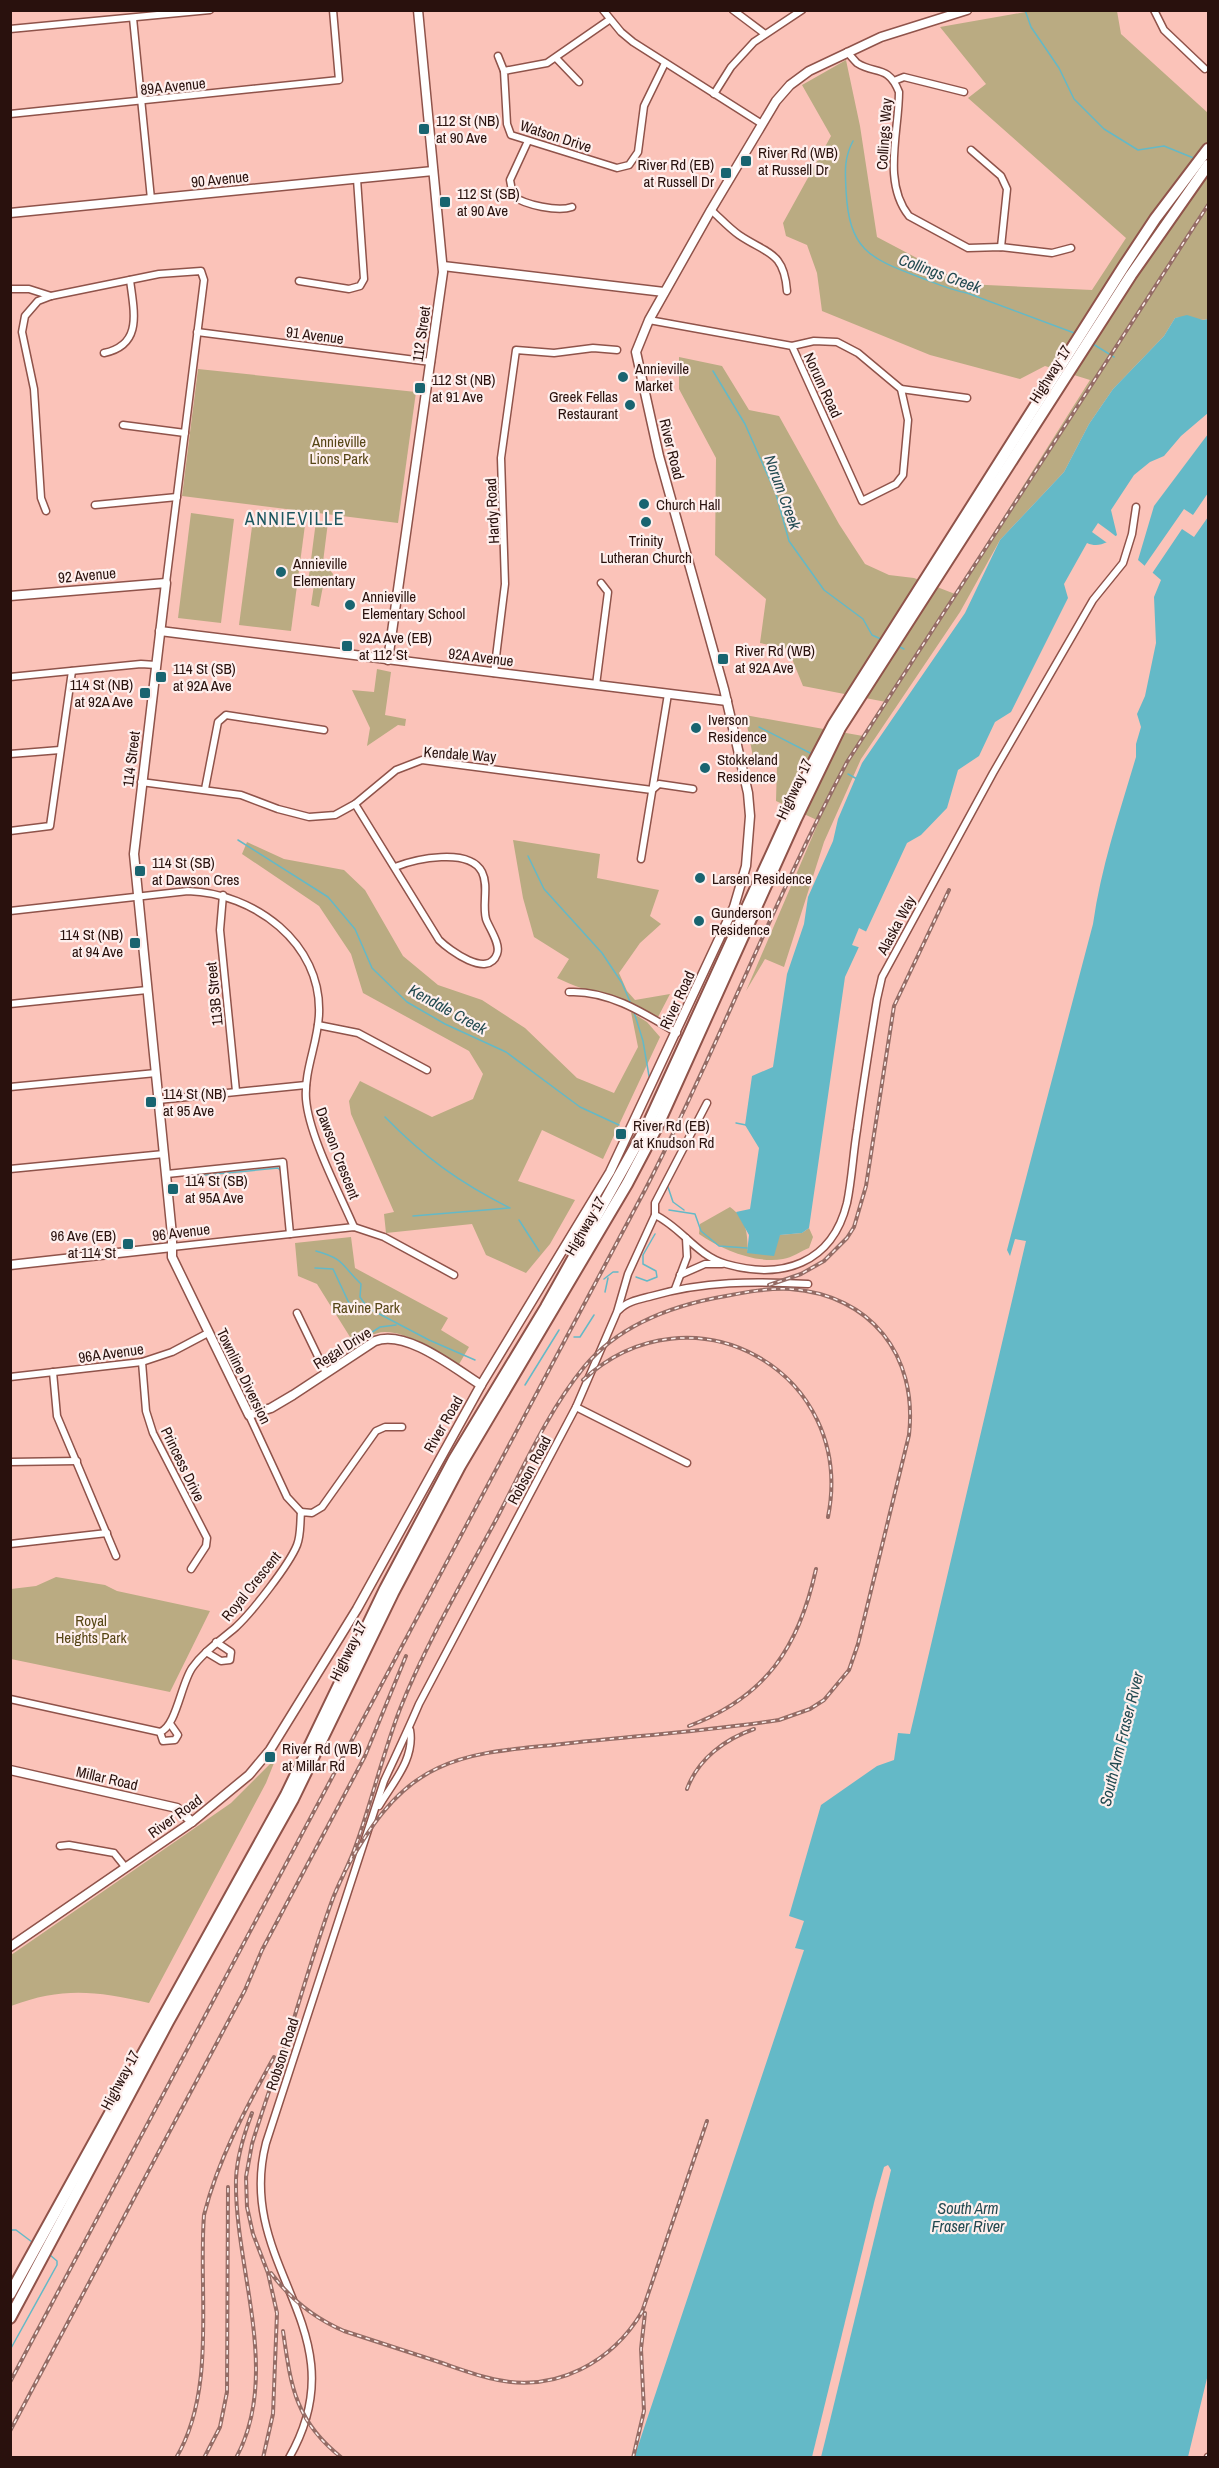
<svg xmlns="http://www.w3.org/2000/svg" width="1219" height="2468" font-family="'Archivo Narrow',sans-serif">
<rect width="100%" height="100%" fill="#fbc3b9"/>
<g fill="#baab82">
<path d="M1031 11H1117L1121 34 1208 113V319C1199 322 1188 315 1175 318L1164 336 1113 389 1089 424 1064 472 1000 540 960 612 861 759 824 842 784 967 765 959 746 991 819 821 776 801 777 765 754 762 745 715 863 736 886 702 803 686 788 649 760 643 766 599 715 555 716 458 679 389V357L722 366 749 410 779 416 839 524 865 564 889 575 914 578 955 594 1090 380 1045 366 1020 379 930 355 822 311 817 273 807 245 786 236 783 223 831 136 802 85 846 60 860 126 877 237 966 284 1092 290 1126 238 968 98 986 84 940 27Z"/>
<path d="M198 369 416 392 398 523 182 496Z"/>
<path d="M191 513 234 519 221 623 178 618Z"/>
<path d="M253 519 305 525 291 631 239 625Z"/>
<path d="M316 521 328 522 323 562 333 574 331 587 323 586 319 607 311 605 314 585 308 583Z"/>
<path d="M377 669 391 672 385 715 406 719 405 726 398 725 367 746 370 728 352 690 374 692Z"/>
<path d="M513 840 600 854 597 878 659 890 650 916 661 924 640 943 619 973 627 991 635 1000 670 994 657 1019C626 999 590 994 557 978L569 959 534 937 523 898Z"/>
<path d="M247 842 284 859 344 870 365 890 403 956 438 985 482 1000 525 1028 577 1078 614 1093 638 1047 631 1012 647 1022 660 1037 603 1159 542 1130 518 1181 575 1200 550 1244 526 1273 486 1255 472 1224 386 1233 384 1214 394 1212 351 1114 349 1101 360 1081 432 1117 473 1099 483 1074 469 1051 363 993 351 954 319 906 242 854Z"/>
<path d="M730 1207C748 1220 747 1234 748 1253L780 1235 802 1233 809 1228 813 1237 809 1248C801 1251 792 1258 783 1259 755 1264 721 1249 699 1234L700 1224Z"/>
<path d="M351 1237 355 1268 448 1318 441 1330 469 1347 458 1366C438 1354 410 1332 385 1332 374 1332 365 1339 355 1345L317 1284 298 1276 295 1243Z"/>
<path d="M56 1577 105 1585 117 1591 210 1611 170 1692 11 1659V1589L36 1586Z"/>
<path d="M276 1758 266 1783 149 2003C95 1991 63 1987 11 2006V1955L231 1803Z"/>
</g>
<g fill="#64b9c7">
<path d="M1187 315 1203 320 1208 319V413L1181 436 1164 456 1150 462 1134 475 1111 510 1117 535C1108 543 1098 548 1087 543L1064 584 1068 598 1011 712 995 722 979 756 958 770 947 808 921 835 907 843 845 977 809 1228 802 1233 780 1235 774 1256 747 1253 749 1235 736 1212 750 1209 759 1148 745 1125 752 1076 773 1067 787 974 804 924 808 897 833 841 838 819 862 763 965 613 1000 540 1064 472 1089 424 1113 389 1164 336 1175 318Z"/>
<path d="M1208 434V2374L1188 2457 634 2458 804 1950 795 1948 804 1921 789 1916 821 1805 877 1766 894 1760 898 1733 910 1734 1026 1241 1015 1239 1010 1256 1007 1250 1093 924C1101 867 1120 811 1136 757V744L1141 727 1137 714 1145 696 1156 643 1154 597 1161 580 1138 560 1154 506Z"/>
</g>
<g fill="#fbc3b9">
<path d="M1208 493V517L1194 537 1182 529 1151 575 1143 568 1184 509 1193 515Z"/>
<path d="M1098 523 1109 531 1118 538 1110 545 1092 532Z"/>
<path d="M859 928 867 932 861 948 852 945Z"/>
<path d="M888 2165 891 2170 825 2441 821 2457H812L875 2199 884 2167Z"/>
</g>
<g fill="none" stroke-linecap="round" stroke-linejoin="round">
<g stroke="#64b9c7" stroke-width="1.5">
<path d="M1025 10 1031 27 1059 68 1074 99 1104 129 1138 150 1164 146 1196 159"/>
<path d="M853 141C844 158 845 171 846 190 849 249 868 258 919 277 935 283 950 290 967 293L1077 334"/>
<path d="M1093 344 1114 357"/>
<path d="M713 371 745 424 776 494 789 541 824 590 863 619 872 635 883 640"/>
<path d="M898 646 904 649"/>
<path d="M759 727 812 754"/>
<path d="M848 774 857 779"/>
<path d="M238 840 328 897 355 929 372 968 407 1002 445 1024 506 1052 580 1107 619 1125"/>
<path d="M528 856 544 889 602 953 622 983 631 1004"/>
<path d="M634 1012 643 1041 649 1076"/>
<path d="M385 1117C424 1157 460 1183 510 1208"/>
<path d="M736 1123 746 1125"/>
<path d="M185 1177 278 1168 281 1171"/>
<path d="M668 1187 673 1202 684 1210"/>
<path d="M669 1210 695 1214 701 1231 719 1246 747 1248"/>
<path d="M413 1216 509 1208"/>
<path d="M519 1220 539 1251"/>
<path d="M316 1251C345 1259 341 1265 361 1284L360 1297 367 1307"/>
<path d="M315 1268 333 1269 349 1303 368 1308 429 1340 475 1360"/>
<path d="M636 1277 647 1281 657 1277 656 1271 643 1264V1255L655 1234"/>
<path d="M604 1279 613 1272H618"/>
<path d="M605 1292 608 1278"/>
<path d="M574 1337H580L594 1315"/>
<path d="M357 1342 380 1327 396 1325"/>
<path d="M525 1385 559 1330"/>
<path d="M10 2230H16L32 2242"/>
<path d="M10 2350 57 2265V2261L50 2255"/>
</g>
<g stroke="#8f534a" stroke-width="9">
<g id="street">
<path d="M603 10 621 32 633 42 762 124"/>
<path d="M733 10 765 34"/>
<path d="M1154 10 1164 30 1205 69"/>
<path d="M133 18 151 199"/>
<path d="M609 20 547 63 504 71 507 124 511 135 617 168 629 165 638 152 644 106 665 63"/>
<path d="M10 29 210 10"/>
<path d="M847 52C850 55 854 60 857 63 875 75 888 64 899 92 899 132 882 182 909 216L968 248 1001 247 1052 253 1071 248"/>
<path d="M498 56 504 71"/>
<path d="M556 58 579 82"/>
<path d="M894 81 904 77 964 92"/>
<path d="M714 94 731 67 754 42 802 10"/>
<path d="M10 114 339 80 333 10"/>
<path d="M528 141 510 180 513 196C525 205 558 212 572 207"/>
<path d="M971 150 1001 176 1007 189 1001 247"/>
<path d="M711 210C720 218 729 228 739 235 767 254 784 251 787 291"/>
<path d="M299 281 349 289 360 286 364 279 357 179"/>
<path d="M11 289H29L51 296"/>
<path d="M649 320 792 346 814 341 837 342 858 353 901 389 908 420 903 475 896 484 862 501 792 346"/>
<path d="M197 332 431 362"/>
<path d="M104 353C143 345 134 312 130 280"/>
<path d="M901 389 967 398"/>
<path d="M123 425 185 433"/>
<path d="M95 505 177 497"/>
<path d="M46 511 41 498 34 389 22 332 25 316 38 301 51 296 159 274 201 271 204 280 166 583"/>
<path d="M494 673 505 584 501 458 516 350 554 353 593 348 617 350"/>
<path d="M10 677 141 664 156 665"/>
<path d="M596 685 608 592 601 583"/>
<path d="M10 754 60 750"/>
<path d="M141 782 241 795 278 809 309 817 335 815 355 804 396 770 422 760 652 790 659 784 693 789"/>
<path d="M205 789 218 722 226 715 324 730"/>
<path d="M355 804 439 940C449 950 488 979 497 954 501 944 489 928 486 919 482 904 489 886 482 872 469 847 415 859 395 867"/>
<path d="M10 831 50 826 72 671"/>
<path d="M641 859 668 694"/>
<path d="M223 895 220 930 236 1091"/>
<path d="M10 911 188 891C254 893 322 943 319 1014 318 1043 304 1070 306 1099 309 1136 339 1192 354 1227"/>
<path d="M569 992C608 990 644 1013 677 1033"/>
<path d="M10 1004 147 990"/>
<path d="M318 1025 358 1033 427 1070"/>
<path d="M10 1087 156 1073"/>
<path d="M158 1100 306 1085"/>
<path d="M10 1169 164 1154"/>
<path d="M167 1174 283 1162 290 1234"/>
<path d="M655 1215C681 1227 697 1256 726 1264 782 1280 832 1264 847 1203 852 1179 853 1154 857 1130 863 1086 870 1042 877 999L882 977 993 773 1093 600 1123 563 1132 534 1136 507"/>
<path d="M172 1247 354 1227 384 1237 454 1275"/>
<path d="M680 1275 705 1264H722"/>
<path d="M675 1289 687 1257 686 1238"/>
<path d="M619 1310C627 1301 641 1299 652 1296 704 1281 754 1281 808 1284"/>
<path d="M297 1313 326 1373"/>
<path d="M142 1362 146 1411 153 1433 207 1538 206 1546 191 1569"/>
<path d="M53 1372 57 1416 116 1556"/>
<path d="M10 1377 142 1362 172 1352 208 1333"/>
<path d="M576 1407 687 1463"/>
<path d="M249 1415 287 1497 301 1512"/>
<path d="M10 1462 77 1461"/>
<path d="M10 1544 107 1533"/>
<path d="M206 1652 221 1661 230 1660 231 1652 216 1642"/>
<path d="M10 1699 160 1732C176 1727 181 1684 192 1668 204 1651 221 1640 236 1627 252 1612 289 1565 297 1545 301 1535 300 1523 301 1512L312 1513 322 1507 376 1431 385 1427H402"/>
<path d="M160 1732 163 1741 175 1740 178 1735 171 1725"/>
<path d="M379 1806C393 1782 415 1759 410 1730"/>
<path d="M60 1846 69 1845 114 1853 126 1868"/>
<path d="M289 2458C362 2330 234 2268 266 2143L384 1781C396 1755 408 1730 419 1704L576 1407 617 1312 628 1274 655 1215V1203L707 1103"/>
<path d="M1208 2458V2457"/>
</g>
</g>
<g stroke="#8f534a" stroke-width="11">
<g id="secondary">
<path d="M10 213 433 171"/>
<path d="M443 266 664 292"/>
<path d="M10 596 166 583 134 854 172 1235V1257L249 1415 271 1408 293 1395 375 1341C406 1329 454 1368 481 1385"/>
<path d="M160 631 727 701"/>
<path d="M388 660 443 272 418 10"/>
<path d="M10 1265 172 1247"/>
<path d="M10 1770 177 1808 192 1822"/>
<path d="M10 1947 192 1822 249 1775 270 1750 357 1609 481 1385 610 1172 734 907 746 866 750 816 748 793 724 689 659 456 636 352 649 320 711 210 776 101 790 85 809 71 881 37 967 10"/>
</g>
</g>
<g stroke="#8f534a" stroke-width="14">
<g id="highway">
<path d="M10 2294 286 1795 385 1589 454 1459 546 1307 649 1122 812 765 833 725 1124 266 1155 219 1208 149"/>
<path d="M10 2318 168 2022 293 1799 393 1593 460 1466 627 1184 657 1127 796 819 840 728 1131 275 1208 165"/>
</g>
</g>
<use href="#street" stroke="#fff" stroke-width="6"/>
<use href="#secondary" stroke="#fff" stroke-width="8"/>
<use href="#highway" stroke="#fff" stroke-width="10"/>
<g stroke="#946c65" stroke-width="4">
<g id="rail">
<path d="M769 1285 801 1274 824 1261 847 1238 854 1227 866 1186 894 1006 949 890"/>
<path d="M583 1380C691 1280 857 1371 828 1517"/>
<path d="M689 1726C766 1697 799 1647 816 1569"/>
<path d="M687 1789C698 1759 725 1739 754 1729"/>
<path d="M271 2273C291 2300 314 2318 344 2331 375 2341 406 2351 436 2361 457 2368 477 2376 498 2380 557 2392 612 2362 642 2312L707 2121"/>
<path d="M283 2331C291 2387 295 2421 342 2458"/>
<path d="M10 2382 646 1188C718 1048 773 901 847 762L1208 205"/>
<path d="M10 2431 245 1990 262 1950 365 1756 406 1656"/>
<path d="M176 2458C217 2390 198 2292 204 2215 218 2159 246 2108 274 2057"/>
<path d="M204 2458 220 2427 227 2392 228 2187"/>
<path d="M236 2458C282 2373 234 2268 236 2179 237 2156 244 2134 252 2113"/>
<path d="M263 2458 273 2414 277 2313 268 2273 253 2234 247 2207 246 2177 252 2144C265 2101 281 2058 295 2015 307 1976 319 1936 333 1898 340 1880 350 1863 356 1845 372 1800 383 1753 400 1709 426 1643 463 1581 497 1518 523 1468 548 1411 584 1367 619 1325 673 1305 726 1296 747 1292 768 1288 790 1289 871 1295 918 1355 909 1435L858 1644 849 1670 824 1700 810 1709 779 1720C707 1731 634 1736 562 1744 520 1749 476 1750 438 1768 394 1788 367 1831 345 1871"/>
<path d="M633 2458 644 2411 641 2349 645 2313"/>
</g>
</g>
<use href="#rail" stroke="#feefed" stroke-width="1.5" stroke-dasharray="4.5" stroke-linecap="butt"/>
</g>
<g fill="#196470" stroke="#feefed" stroke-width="2">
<rect x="418" y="123" width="12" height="12" rx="3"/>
<rect x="740" y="155" width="12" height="12" rx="3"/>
<rect x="720" y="167" width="12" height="12" rx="3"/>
<rect x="439" y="196" width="12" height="12" rx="3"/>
<circle cx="623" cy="377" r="6"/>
<rect x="414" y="382" width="12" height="12" rx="3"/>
<circle cx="630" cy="405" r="6"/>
<circle cx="644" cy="504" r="6"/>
<circle cx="646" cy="522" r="6"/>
<circle cx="281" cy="572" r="6"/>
<circle cx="350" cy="605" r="6"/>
<rect x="341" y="640" width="12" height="12" rx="3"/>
<rect x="717" y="653" width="12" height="12" rx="3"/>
<rect x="155" y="671" width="12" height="12" rx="3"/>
<rect x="139" y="687" width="12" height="12" rx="3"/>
<circle cx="696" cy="728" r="6"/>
<circle cx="705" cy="768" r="6"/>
<rect x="134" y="865" width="12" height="12" rx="3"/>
<circle cx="700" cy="878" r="6"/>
<circle cx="699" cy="921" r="6"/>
<rect x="129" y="937" width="12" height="12" rx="3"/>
<rect x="145" y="1096" width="12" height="12" rx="3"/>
<rect x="615" y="1128" width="12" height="12" rx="3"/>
<rect x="167" y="1183" width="12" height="12" rx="3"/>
<rect x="122" y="1238" width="12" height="12" rx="3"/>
<rect x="264" y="1751" width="12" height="12" rx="3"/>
</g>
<g text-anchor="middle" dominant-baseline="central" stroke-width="4.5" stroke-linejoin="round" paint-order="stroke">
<g font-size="15" fill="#29110d" stroke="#feefed">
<text transform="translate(173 86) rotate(-6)">89A Avenue</text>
<text transform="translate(884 134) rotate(-86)">Collings Way</text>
<text transform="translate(556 136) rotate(18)">Watson Drive</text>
<text transform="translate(220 179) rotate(-6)">90 Avenue</text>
<text transform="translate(421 334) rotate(-82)">112 Street</text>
<text transform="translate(315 335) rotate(7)">91 Avenue</text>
<text transform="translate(1050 374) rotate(-58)">Highway 17</text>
<text transform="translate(823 385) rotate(65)">Norum Road</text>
<text transform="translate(672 449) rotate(76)">River Road</text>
<text transform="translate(492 511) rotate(-93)">Hardy Road</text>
<text transform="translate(87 575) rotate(-5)">92 Avenue</text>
<text transform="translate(481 657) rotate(7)">92A Avenue</text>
<text transform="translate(460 754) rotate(4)">Kendale Way</text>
<text transform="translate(131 759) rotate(-83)">114 Street</text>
<text transform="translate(794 789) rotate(-65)">Highway 17</text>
<text transform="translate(896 925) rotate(-62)">Alaska Way</text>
<text transform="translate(214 994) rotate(-96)">113B Street</text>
<text transform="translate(677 1000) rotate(-65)">River Road</text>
<text transform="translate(338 1153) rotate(69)">Dawson Crescent</text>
<text transform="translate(585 1226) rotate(-60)">Highway 17</text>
<text transform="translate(181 1232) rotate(-7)">96 Avenue</text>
<text transform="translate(342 1348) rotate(-32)">Regal Drive</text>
<text transform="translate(111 1353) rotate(-8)">96A Avenue</text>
<text transform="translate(244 1376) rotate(64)">Townline Diversion</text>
<text transform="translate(443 1424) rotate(-60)">River Road</text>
<text transform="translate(183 1464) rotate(64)">Princess Drive</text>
<text transform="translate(529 1470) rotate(-62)">Robson Road</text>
<text transform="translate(251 1586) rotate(-51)">Royal Crescent</text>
<text transform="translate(348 1651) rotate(-64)">Highway 17</text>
<text transform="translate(107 1778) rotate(13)">Millar Road</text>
<text transform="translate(175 1816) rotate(-36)">River Road</text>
<text transform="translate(282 2054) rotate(-72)">Robson Road</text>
<text transform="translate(120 2080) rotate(-62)">Highway 17</text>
</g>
<g font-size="15" fill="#29110d" stroke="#feefed" text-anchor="start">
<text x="436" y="120">112 St (NB)<tspan x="436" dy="17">at 90 Ave</tspan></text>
<text x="758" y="152">River Rd (WB)<tspan x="758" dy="17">at Russell Dr</tspan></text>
<text x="714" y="164" text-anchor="end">River Rd (EB)<tspan x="714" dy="17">at Russell Dr</tspan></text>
<text x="457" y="193">112 St (SB)<tspan x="457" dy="17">at 90 Ave</tspan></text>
<text x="635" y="368">Annieville<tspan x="635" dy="17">Market</tspan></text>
<text x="432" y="379">112 St (NB)<tspan x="432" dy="17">at 91 Ave</tspan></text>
<text x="618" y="396" text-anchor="end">Greek Fellas<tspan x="618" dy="17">Restaurant</tspan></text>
<text x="656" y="504">Church Hall</text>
<text x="646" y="540" text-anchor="middle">Trinity<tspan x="646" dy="17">Lutheran Church</tspan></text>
<text x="293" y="563">Annieville<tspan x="293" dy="17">Elementary</tspan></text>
<text x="362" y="596">Annieville<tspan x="362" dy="17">Elementary School</tspan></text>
<text x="359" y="637">92A Ave (EB)<tspan x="359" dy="17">at 112 St</tspan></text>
<text x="735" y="650">River Rd (WB)<tspan x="735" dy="17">at 92A Ave</tspan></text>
<text x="173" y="668">114 St (SB)<tspan x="173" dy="17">at 92A Ave</tspan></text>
<text x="133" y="684" text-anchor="end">114 St (NB)<tspan x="133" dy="17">at 92A Ave</tspan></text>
<text x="708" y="719">Iverson<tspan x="708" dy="17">Residence</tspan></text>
<text x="717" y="759">Stokkeland<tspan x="717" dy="17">Residence</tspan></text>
<text x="152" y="862">114 St (SB)<tspan x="152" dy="17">at Dawson Cres</tspan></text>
<text x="712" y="878">Larsen Residence</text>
<text x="711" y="912">Gunderson<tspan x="711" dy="17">Residence</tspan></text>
<text x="123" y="934" text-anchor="end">114 St (NB)<tspan x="123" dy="17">at 94 Ave</tspan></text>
<text x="163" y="1093">114 St (NB)<tspan x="163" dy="17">at 95 Ave</tspan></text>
<text x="633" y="1125">River Rd (EB)<tspan x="633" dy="17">at Knudson Rd</tspan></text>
<text x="185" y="1180">114 St (SB)<tspan x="185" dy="17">at 95A Ave</tspan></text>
<text x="116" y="1235" text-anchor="end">96 Ave (EB)<tspan x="116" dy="17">at 114 St</tspan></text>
<text x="282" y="1748">River Rd (WB)<tspan x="282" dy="17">at Millar Rd</tspan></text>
</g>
<g font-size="15" fill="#564515" stroke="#feefed">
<text x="339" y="441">Annieville<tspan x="339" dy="17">Lions Park</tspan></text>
<text x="366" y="1307">Ravine Park</text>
<text x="91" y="1620">Royal<tspan x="91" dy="17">Heights Park</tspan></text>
</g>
<g font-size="16" font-style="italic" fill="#224a51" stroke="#feefed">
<text transform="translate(940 273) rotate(20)">Collings Creek</text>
<text transform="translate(783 492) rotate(70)">Norum Creek</text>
<text transform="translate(448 1009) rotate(29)">Kendale Creek</text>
<text transform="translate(1121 1739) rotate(-76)">South Arm Fraser River</text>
<text x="968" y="2208">South Arm<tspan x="968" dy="18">Fraser River</tspan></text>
</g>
<g font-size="18" letter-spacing="1.5" fill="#1c565f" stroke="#feefed">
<text x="295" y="518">ANNIEVILLE</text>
</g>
</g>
<rect width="1219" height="2468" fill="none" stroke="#29110d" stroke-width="24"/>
</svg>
